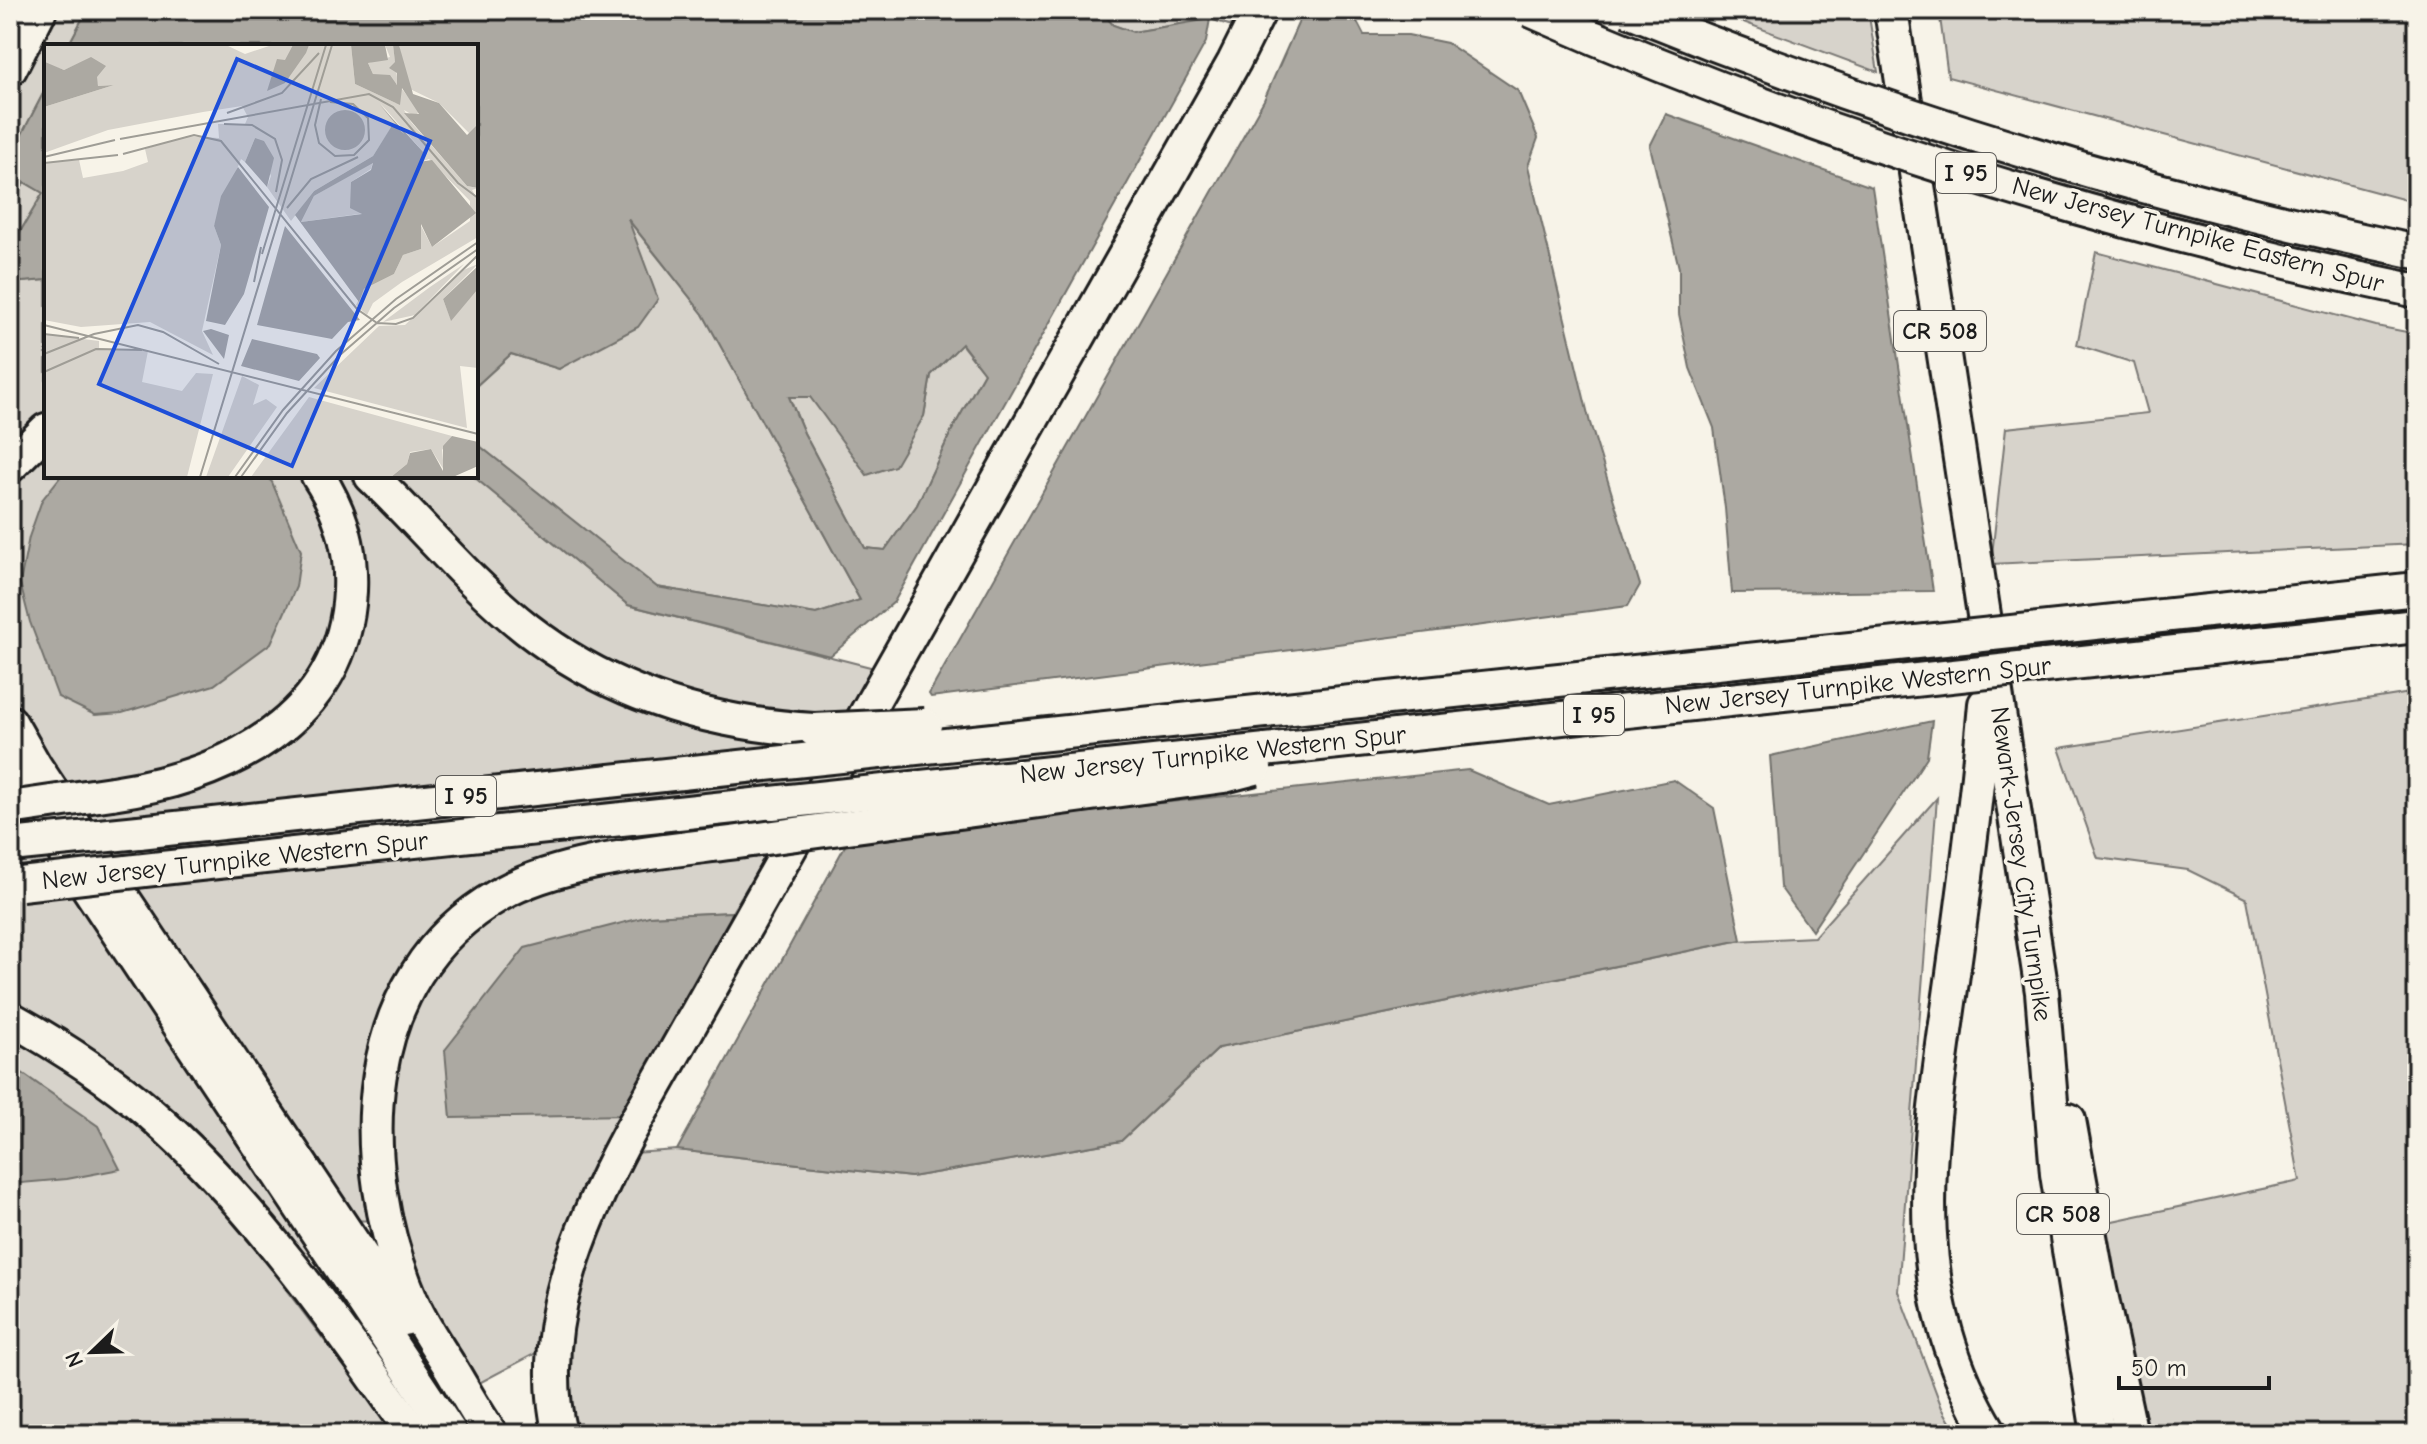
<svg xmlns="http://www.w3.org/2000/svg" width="2427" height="1444" font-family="'Comic Neue',sans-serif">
<rect width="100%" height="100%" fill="#f7f3e8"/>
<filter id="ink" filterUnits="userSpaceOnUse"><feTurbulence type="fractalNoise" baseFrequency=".0125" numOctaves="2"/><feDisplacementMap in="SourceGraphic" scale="16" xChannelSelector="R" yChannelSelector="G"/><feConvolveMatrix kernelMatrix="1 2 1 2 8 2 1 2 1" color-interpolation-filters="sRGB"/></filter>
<g filter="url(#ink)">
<g fill="#d7d3cb" stroke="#7a7874" stroke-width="2">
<path d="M10 10H87L68 46H46V88L10 157Z"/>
<path d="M1100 10H1247L1235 27 1210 19 1133 32 1113 25Z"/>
<path d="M1711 10H1868L1878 72Z"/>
<path d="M1939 10H2417V203L1948 77Z"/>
<path d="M24 182 43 193 10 249V211Z"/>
<path d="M625 216 703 314 860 600 816 614 656 587 476 443V386L511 354 559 369Z"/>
<path d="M2096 252 2376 326 2417 334V544L1991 564 2006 428 2148 413 2134 363 2077 345Z"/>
<path d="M46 280V476H473L628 605 878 669 732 912 649 916 629 1115 619 1154 677 1150 911 1177 1121 1141 1219 1048 1737 941 1814 937 1937 798 1898 1291 1942 1408 1957 1434H560L553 1344 464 1391 386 1221 338 1220 284 1287 395 1434H10V283Z"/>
<path d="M961 344 984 373 951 432 917 505 885 550 865 548 804 433 789 397H809L924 416 931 375Z"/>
<path d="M2417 692V1434H2151L2089 1226 2300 1181 2247 899 2188 870 2098 858 2059 748Z"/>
</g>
<g fill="#aca9a2" stroke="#72716c" stroke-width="2" fill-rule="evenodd">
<path d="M87 10H141L169 17 164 10H1100L1113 25 1133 32 1210 19 1206 42 894 602 830 656 628 605 473 476H476V443L657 587 816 614 860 600 703 314 628 219 658 299 638 327 559 369 511 354 476 386V46H68ZM962 344 984 373 951 432 917 505 885 550 865 548 804 433 789 397H810L867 475 895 466 924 416 931 375Z"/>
<path d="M1304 10H1351L1364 35H1408L1447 43 1518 91 1538 138 1528 166 1590 423 1640 585 1628 606 931 697 929 694 1264 100Z"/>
<path d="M46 88V280L10 283V249L43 193 24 182 10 211V157Z"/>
<path d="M1666 114 1872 187 1933 591 1732 593 1725 508 1714 428 1690 368 1679 314V268L1650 146Z"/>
<path d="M61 476H265L272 482 301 551 296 587 271 643 214 685 122 713 95 715 58 697 30 622 20 583 29 537 42 500Z"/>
<path d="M1932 721 1927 757 1812 931 1780 887 1770 756Z"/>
<path d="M1468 770 1549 805 1674 780 1714 808 1741 940 1219 1048 1121 1141 911 1177 677 1150 846 844 927 834 928 828Z"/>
<path d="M732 912 726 933 629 1115 451 1118 445 1050 525 948 649 916Z"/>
<path d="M10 1069 22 1073 98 1126 120 1169 67 1179 10 1184Z"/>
</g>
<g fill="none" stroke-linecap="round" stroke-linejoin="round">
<g stroke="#1c1c1c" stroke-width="38">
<g id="highway">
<path d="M1891 10 2042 992 2057 1174 2098 1434"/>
<path d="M10 69 40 10"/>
<path d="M10 466 46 430"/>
<path d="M371 476C423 526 470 584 527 629 612 695 709 724 814 730"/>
<path d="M1426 694 1888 645"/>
<path d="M1985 704C1977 797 1965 888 1952 981 1930 1142 1900 1286 1991 1434"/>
<path d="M10 722 35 766 404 1319"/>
<path d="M10 775 37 811 451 1434"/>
<path d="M112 793C224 777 344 721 350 591 352 549 341 511 318 476"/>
<path d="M139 832 794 761"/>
<path d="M162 868 772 803"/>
<path d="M10 1018C60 1046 107 1076 151 1114 251 1201 338 1325 414 1434"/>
<path d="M2069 1120 2098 1280 2131 1434"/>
<path d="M491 1434C476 1413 464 1390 450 1367 436 1344 421 1324 411 1299 353 1162 356 977 499 895 564 857 676 851 752 840"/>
<path d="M560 1434C535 1330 580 1225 628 1135L1234 62 1260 10"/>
</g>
</g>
<use href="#highway" stroke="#f7f3e8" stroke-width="32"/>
<g stroke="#1c1c1c" stroke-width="38" stroke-linecap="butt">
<g id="highway-bridge">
<path d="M1530 10C1814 136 2114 228 2417 291"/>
<path d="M1628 10C1883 114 2147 196 2417 252"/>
<path d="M1888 645 2417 589"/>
<path d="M814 730 925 725"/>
<path d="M794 761 1426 694"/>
<path d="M772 803 2417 626"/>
<path d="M10 808 112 793"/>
<path d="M752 840 1224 776 1255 768"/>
<path d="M10 845 139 832"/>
<path d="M21 884 162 868"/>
</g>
</g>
<use href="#highway-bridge" stroke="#f7f3e8" stroke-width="32"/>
</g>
</g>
<g text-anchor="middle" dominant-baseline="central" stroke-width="7" stroke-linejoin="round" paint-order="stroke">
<g fill="#f7f3e8" stroke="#5e5c59" stroke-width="2">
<rect x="1936" y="153" width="60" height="40" rx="6"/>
<rect x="1894" y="311" width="92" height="40" rx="6"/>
<rect x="1564" y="695" width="60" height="40" rx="6"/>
<rect x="436" y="776" width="60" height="40" rx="6"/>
<rect x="2017" y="1194" width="92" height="40" rx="6"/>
</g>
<g font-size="24" font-weight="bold" fill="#1c1c1c">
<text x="1966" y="173">I 95</text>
<text x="1940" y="331">CR 508</text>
<text x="1594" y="715">I 95</text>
<text x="466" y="796">I 95</text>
<text x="2063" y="1214">CR 508</text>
</g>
<g font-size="26" fill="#1c1c1c" stroke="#f7f3e8">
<text transform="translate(2198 235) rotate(15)">New Jersey Turnpike Eastern Spur</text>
<text transform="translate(1858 686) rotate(-6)">New Jersey Turnpike Western Spur</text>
<text transform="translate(1213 755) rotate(-6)">New Jersey Turnpike Western Spur</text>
<text transform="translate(235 861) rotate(-6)">New Jersey Turnpike Western Spur</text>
<text transform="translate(2021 864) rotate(82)">Newark-Jersey City Turnpike</text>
</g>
</g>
<g transform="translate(44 44)">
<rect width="434" height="434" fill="#f7f3e8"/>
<path d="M0 1H182L201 10 228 1H307L311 40 352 59 357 44 375 66 372 73 360 66 367 78 423 142 434 144 428 146 434 156V193L358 238 329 259 323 271 312 261 320 245 350 230 359 211 377 205 376 180 388 203 426 177V157L385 115 374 119 381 110 336 59 360 90 349 81 329 112 270 147 247 177 223 143 227 132 211 94 201 118 197 115 170 182 177 201 158 287 169 311 106 278 37 283 0 276V119L35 116 39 134 79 127 104 118 101 105 144 92 175 94 174 80H201L204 73 198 62 159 68 64 86 0 109V63L70 41 54 42 47 14 20 26 0 19ZM341 1H349L354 41 329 30 324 19 346 13ZM355 1H434V80L428 92 395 59 364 44ZM329 118 327 125 307 138 322 169 257 178 270 152ZM420 220 371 271 339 278 386 243ZM434 220 399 255 407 276 434 245V324L416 322 423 384 270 344 335 282 361 281 417 227ZM0 290 55 297V304L104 307 98 338 138 347 152 329 169 330 143 433H0ZM198 332 215 341 209 361 222 355 233 363 184 433H162ZM265 353 408 392 398 406 400 426 387 405 366 408 363 420 347 433H207Z" fill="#d7d3cb"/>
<path d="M249 1H265L262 9 241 39 223 47 233 15 241 16ZM307 1H341L344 16 324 19 329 30 346 31 353 41V29L345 24 351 18 349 1H355L369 50 395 59 423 91 434 80V144L423 142 360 69 375 70 358 44 356 61 311 40ZM47 13 62 22 53 33 54 42 70 41 0 63 1 18 20 26ZM336 61 381 110 375 118 388 116 432 169 388 203 377 180V205L359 211 350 230 320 245 315 258 251 171 270 147 329 112 349 80 360 90ZM329 119 327 126 307 138 306 164 318 170 257 178 270 152ZM281 86a20 20 0 1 1 40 0a20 20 0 1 1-40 0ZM211 94 220 97 230 114 223 143 201 118ZM194 123 225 163 200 250 181 281 162 277 177 201 170 182 177 152ZM241 182 316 276 304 278 288 295 213 281ZM434 222V245L407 277 399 255ZM167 285 185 291 180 315 159 287ZM208 295 273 310 276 314 255 337 197 322ZM408 392 434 398V422L409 433H347L363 420 366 409 387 405 399 427V402Z" fill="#aca9a2" fill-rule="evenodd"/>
<path fill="none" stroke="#9f9d96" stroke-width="2" d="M277 55 271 81 275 99 291 112 310 111 325 96 324 74 309 60 286 58M183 69 238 49 275 9M180 80 208 81 231 95 238 116 232 148M76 95 325 50 349 63 414 139 434 154M79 110 150 91 177 97 313 265 333 279 352 280 369 274 434 211M0 113 71 96M0 119 74 111M243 164 267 135 314 113M218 210 282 1M210 238 217 203M0 281 434 390M0 290 35 294M0 310 50 290 94 281 119 288 175 320M0 328 52 305 98 306M156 433 288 1M191 433 239 366 292 307 352 255 434 198M197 433 243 369 296 311 350 264 434 205"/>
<path fill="#1d4ed8" fill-opacity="0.15" stroke="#1d4ed8" stroke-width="4" d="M193 15 386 97 248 422 55 340Z"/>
<rect width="434" height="434" fill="none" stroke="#1c1c1c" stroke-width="4"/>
</g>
<rect width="2427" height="1444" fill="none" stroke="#f7f3e8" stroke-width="40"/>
<rect x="20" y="20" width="2387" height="1404" fill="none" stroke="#1c1c1c" stroke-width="3" filter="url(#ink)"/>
<g transform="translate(92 1352) rotate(247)" stroke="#f7f3e8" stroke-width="6" paint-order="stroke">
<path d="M0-6L14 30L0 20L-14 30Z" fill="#1c1c1c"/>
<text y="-12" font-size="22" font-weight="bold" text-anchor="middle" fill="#1c1c1c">N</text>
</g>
<path d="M2119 1376v12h150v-12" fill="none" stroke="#1c1c1c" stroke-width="4"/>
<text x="2131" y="1376" font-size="24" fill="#1c1c1c" stroke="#f7f3e8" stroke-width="6" paint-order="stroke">50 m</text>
</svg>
